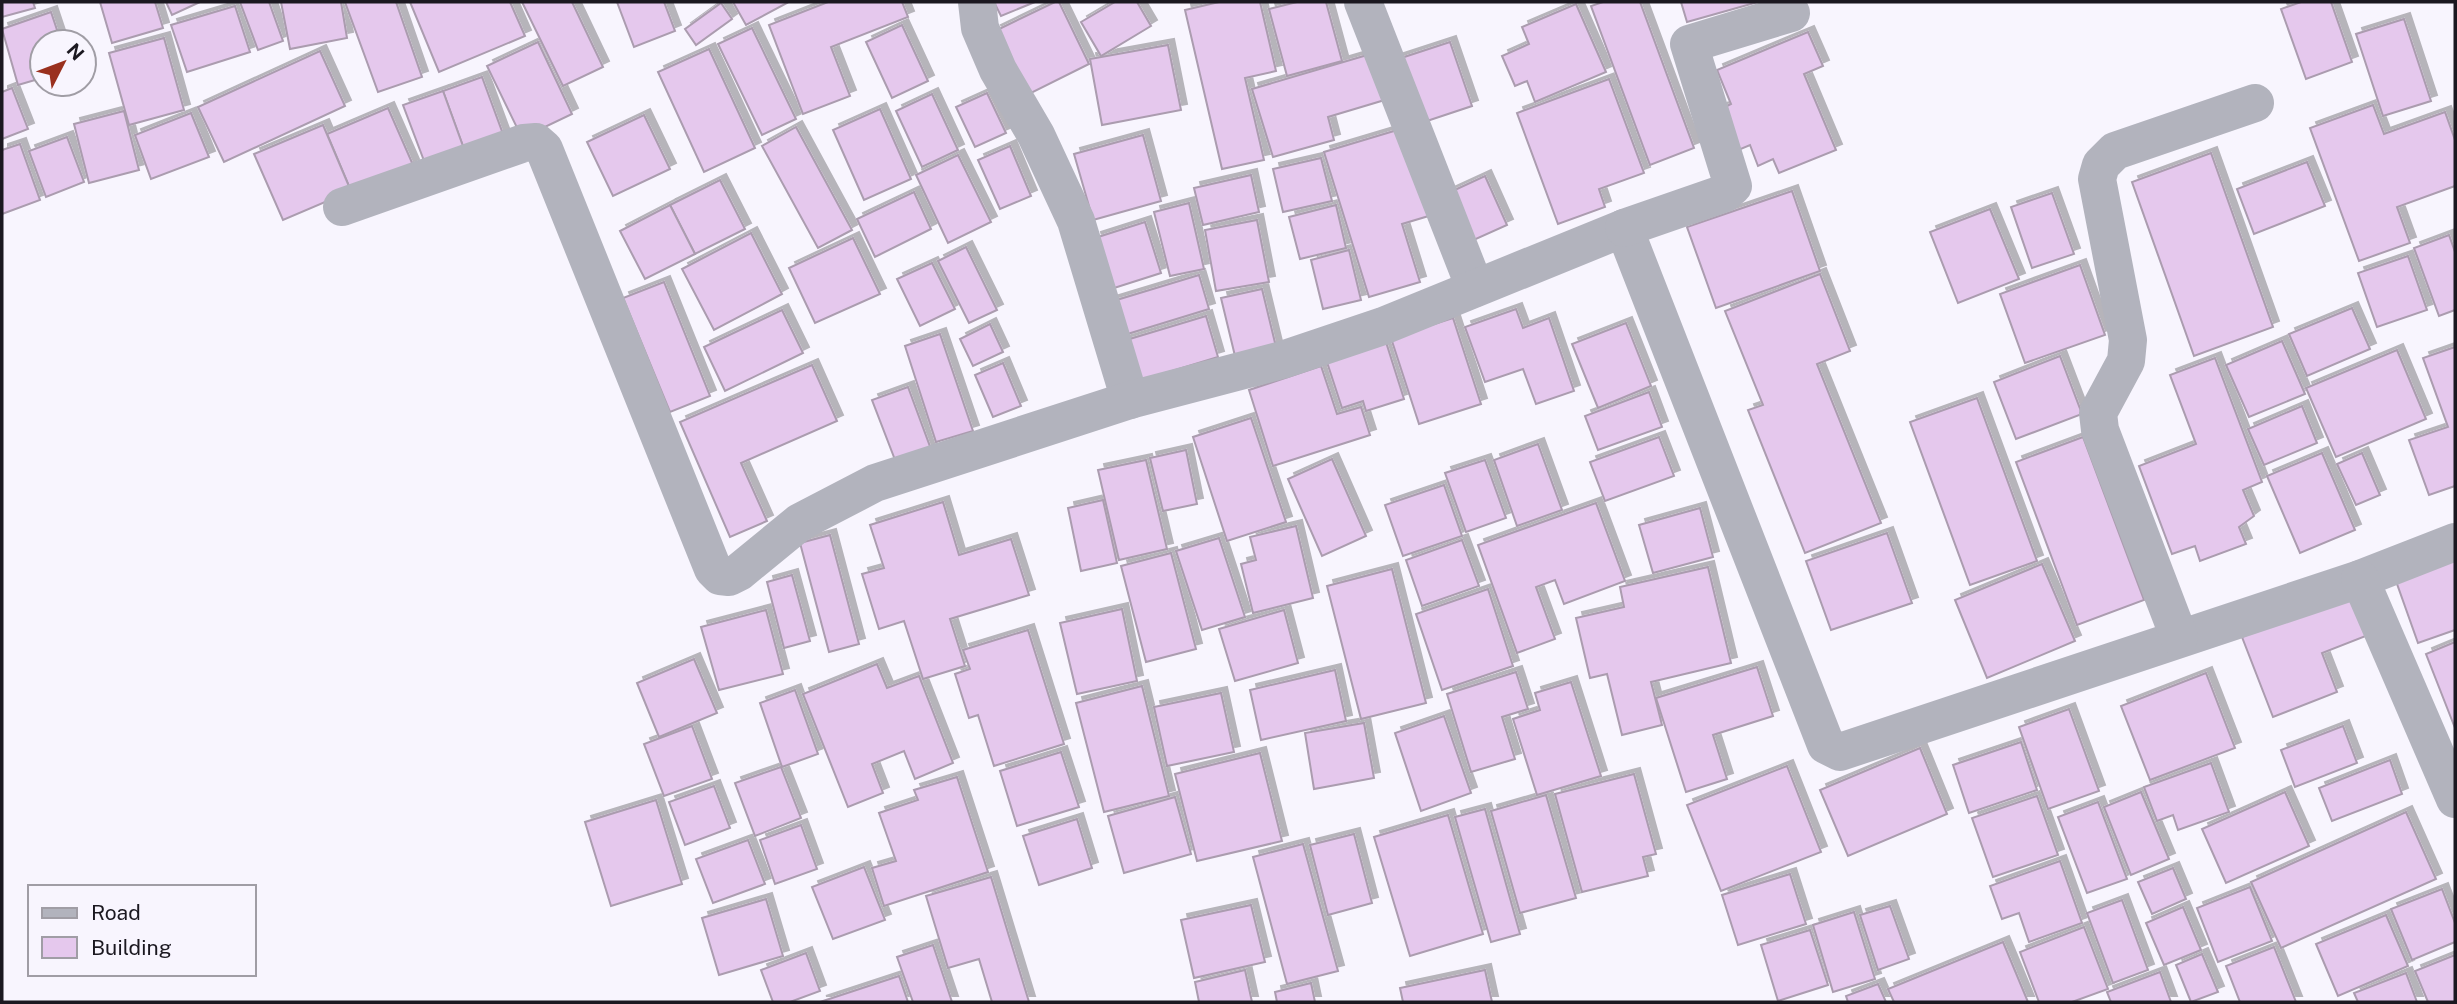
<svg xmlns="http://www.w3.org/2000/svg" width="2457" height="1004" font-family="'Public Sans',sans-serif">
<defs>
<filter id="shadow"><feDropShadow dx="6" dy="-6" stdDeviation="0" flood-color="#0004"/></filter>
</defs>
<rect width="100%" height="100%" fill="#f8f5fe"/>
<g fill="#e5c8ed" stroke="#ab9caf" stroke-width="2" filter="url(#shadow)">
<path d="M2 2H33L35 8 2 17Z"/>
<path d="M100 2H155L163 28 112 43Z"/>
<path d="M166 2H200L172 15Z"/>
<path d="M240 2H269L283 41 258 50Z"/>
<path d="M281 2H341L347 38 290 49Z"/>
<path d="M345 2H396L422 77 378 92Z"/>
<path d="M410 2H510L525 36 439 72Z"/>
<path d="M522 2H572L603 67 563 86Z"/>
<path d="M617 2H664L675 31 634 47Z"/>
<path d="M733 2H786L787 3 746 25Z"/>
<path d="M828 2H902L908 17 831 47 850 96 803 114 769 25Z"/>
<path d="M994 2H1035L1001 16Z"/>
<path d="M1055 2H1059L1089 64 1027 95 995 31Z"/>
<path d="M1115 2H1137L1151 26 1101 56 1081 22Z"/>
<path d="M1219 2H1260L1276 71 1245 78 1264 160 1222 169 1185 10Z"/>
<path d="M1297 2H1326L1342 61 1287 76 1269 9Z"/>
<path d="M1603 2H1640L1694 148 1650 165 1591 6Z"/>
<path d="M1681 2H1758L1687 22Z"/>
<path d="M2301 2H2331L2352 62 2306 79 2281 9Z"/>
<path d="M721 3 732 19 696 45 685 29Z"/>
<path d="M1576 4 1606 72 1535 102 1527 81 1515 86 1502 56 1529 44 1522 27Z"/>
<path d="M235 6 250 52 187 72 171 25Z"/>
<path d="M51 12 61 42H42V78L18 85 2 29Z"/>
<path d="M2404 19 2431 101 2383 116 2356 34Z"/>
<path d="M902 25 928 81 892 98 866 42Z"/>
<path d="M752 28 796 119 762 135 718 44Z"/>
<path d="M1808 32 1823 66 1804 74 1836 150 1779 173 1773 159 1758 166 1750 145 1736 151 1719 110 1731 104 1717 70Z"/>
<path d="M164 38 184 110 129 125 109 53Z"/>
<path d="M538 42 572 114 522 138 487 66Z"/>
<path d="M1450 42 1472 106 1412 126 1389 62Z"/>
<path d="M1168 45 1181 110 1102 125 1090 59Z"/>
<path d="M709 49 755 148 704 172 658 72Z"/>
<path d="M320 51 345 106 224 162 198 107Z"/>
<path d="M1374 53 1388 99 1328 117 1334 140 1273 157 1252 89Z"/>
<path d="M482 77 507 145 468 160 443 91Z"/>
<path d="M1609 79 1644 173 1599 189 1605 207 1558 224 1517 113Z"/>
<path d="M12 88 28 129 2 139V92Z"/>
<path d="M443 91 468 160 429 174 403 105Z"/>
<path d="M987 93 1006 133 975 147 956 107Z"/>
<path d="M932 94 958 150 922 167 896 111Z"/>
<path d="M2373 105 2384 134 2445 112 2455 140V186L2397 207 2410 243 2359 261 2310 128Z"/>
<path d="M388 108 413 165 351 191 327 134Z"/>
<path d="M880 109 911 179 864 200 833 130Z"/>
<path d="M124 111 139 170 89 183 74 124Z"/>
<path d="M191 113 209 157 151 179 135 135Z"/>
<path d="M644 115 670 169 613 196 587 142Z"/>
<path d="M323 125 351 191 283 220 254 154Z"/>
<path d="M796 127 852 230 818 248 762 146Z"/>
<path d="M1404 128 1432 215 1402 224 1420 282 1369 297 1324 152Z"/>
<path d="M1143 135 1161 201 1093 220 1074 154Z"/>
<path d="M67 137 84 182 46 197 29 151Z"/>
<path d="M20 144 40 200 2 214V150Z"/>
<path d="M1010 146 1031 196 1000 209 978 160Z"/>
<path d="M2211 153 2273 327 2194 356 2132 182Z"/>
<path d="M958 155 991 222 948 243 916 175Z"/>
<path d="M1321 158 1332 201 1283 212 1273 169Z"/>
<path d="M2307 162 2325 206 2254 234 2237 189Z"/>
<path d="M1251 175 1259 212 1203 225 1194 188Z"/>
<path d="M1485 176 1507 225 1467 243 1446 194Z"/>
<path d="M720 180 745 229 695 254 670 205Z"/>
<path d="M1792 191 1820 271 1716 308 1687 227Z"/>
<path d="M914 192 931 229 875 257 857 219Z"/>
<path d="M2052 193 2074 254 2032 268 2011 207Z"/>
<path d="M1189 203 1204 269 1170 276 1154 212Z"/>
<path d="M670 205 695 254 645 279 620 231Z"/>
<path d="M1336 205 1346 248 1300 259 1289 217Z"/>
<path d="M1990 209 2019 279 1958 303 1930 232Z"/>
<path d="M1257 220 1269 282 1216 291 1205 230Z"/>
<path d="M1145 222 1161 273 1111 289 1095 238Z"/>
<path d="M751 233 782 294 714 330 682 269Z"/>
<path d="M2449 235 2455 252V310L2439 316 2414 248Z"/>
<path d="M853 238 880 294 815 323 789 268Z"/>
<path d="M966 247 997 310 969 323 938 261Z"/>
<path d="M1349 250 1361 300 1323 309 1311 260Z"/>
<path d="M2408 256 2427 310 2377 327 2358 273Z"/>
<path d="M932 263 955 309 920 326 897 279Z"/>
<path d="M2080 265 2105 335 2025 363 2000 294Z"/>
<path d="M1820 274 1850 351 1817 364 1881 523 1805 553 1748 410 1763 405 1725 311Z"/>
<path d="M1199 275 1209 309 1121 336 1110 302Z"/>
<path d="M664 282 710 396 670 412 623 298Z"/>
<path d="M1262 289 1276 347 1235 356 1221 298Z"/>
<path d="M2352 308 2370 349 2307 376 2289 334Z"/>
<path d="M1516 309 1523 328 1549 318 1574 391 1536 404 1523 369 1485 382 1465 327Z"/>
<path d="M782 310 803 353 725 391 704 347Z"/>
<path d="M1206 316 1218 357 1136 382 1123 341Z"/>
<path d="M1453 318 1481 404 1419 424 1391 338Z"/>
<path d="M1626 323 1651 386 1598 408 1572 344Z"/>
<path d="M990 324 1003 352 973 366 960 339Z"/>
<path d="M940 334 973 431 936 442 905 346Z"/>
<path d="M1385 339 1404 399 1366 411 1363 401 1342 408 1326 359Z"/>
<path d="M2282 341 2305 394 2249 417 2226 365Z"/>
<path d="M2455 347V486L2429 495 2409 440 2448 427 2423 358Z"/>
<path d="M2397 350 2426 419 2336 457 2306 388Z"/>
<path d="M2060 356 2082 414 2016 439 1994 382Z"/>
<path d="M2215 358 2262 482 2243 490 2254 516 2239 527 2246 544 2200 561 2195 546 2172 554 2139 466 2196 444 2170 375Z"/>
<path d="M1003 363 1021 406 993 417 975 375Z"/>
<path d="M812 365 837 421 741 463 767 521 730 537 680 422Z"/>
<path d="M1321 366 1337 414 1361 407 1370 435 1273 466 1249 390Z"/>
<path d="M908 387 932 452 897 465 872 400Z"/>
<path d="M1649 392 1662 427 1598 450 1585 416Z"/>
<path d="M1977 398 2037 561 1970 585 1910 422Z"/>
<path d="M2302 406 2317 443 2264 465 2248 429Z"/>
<path d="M1251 418 1286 522 1227 541 1193 437Z"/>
<path d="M1659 437 1674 476 1605 501 1590 462Z"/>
<path d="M2083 437 2144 600 2077 625 2016 462Z"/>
<path d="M1538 444 1562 510 1517 526 1494 460Z"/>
<path d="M1186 450 1197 504 1163 511 1150 458Z"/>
<path d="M2322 453 2355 530 2300 553 2267 476Z"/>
<path d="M2362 453 2380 495 2356 505 2337 464Z"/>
<path d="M1332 459 1366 536 1322 556 1288 479Z"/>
<path d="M1146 460 1167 549 1119 560 1098 470Z"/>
<path d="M1485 460 1506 518 1466 532 1445 473Z"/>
<path d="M1444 485 1462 536 1403 556 1385 505Z"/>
<path d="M1103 500 1117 563 1081 571 1068 508Z"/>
<path d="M943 502 959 555 1011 539 1029 595 950 619 965 666 923 679 904 621 879 629 862 574 884 568 870 525Z"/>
<path d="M1596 503 1625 581 1564 604 1555 580 1536 587 1555 639 1517 653 1478 545Z"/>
<path d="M1700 508 1713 557 1653 573 1639 525Z"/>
<path d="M1296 526 1313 598 1253 613 1241 564 1256 560 1250 537Z"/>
<path d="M1887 533 1912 603 1831 630 1806 561Z"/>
<path d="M830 535 859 644 829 652 800 543Z"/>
<path d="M1219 538 1245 617 1202 630 1176 551Z"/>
<path d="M1462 540 1479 586 1422 606 1406 560Z"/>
<path d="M1171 553 1196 649 1146 662 1121 566Z"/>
<path d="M2455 560V630L2418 643 2396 581Z"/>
<path d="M2042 564 2075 641 1987 678 1955 600Z"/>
<path d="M1708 567 1731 663 1651 682 1662 725 1622 735 1607 674 1590 678 1576 618 1624 607 1620 587Z"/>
<path d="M1392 569 1426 703 1361 719 1327 586Z"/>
<path d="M792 575 810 641 784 648 767 582Z"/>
<path d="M2357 584 2376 632 2322 653 2337 692 2273 717 2242 637Z"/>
<path d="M1488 589 1513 666 1442 690 1416 614Z"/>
<path d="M1122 609 1137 681 1077 694 1060 623Z"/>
<path d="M766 610 783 674 719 690 701 627Z"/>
<path d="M1284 610 1298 663 1235 681 1219 629Z"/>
<path d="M1028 630 1064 744 994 766 978 715 969 718 955 674 970 669 963 650Z"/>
<path d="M2455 642V728L2426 654Z"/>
<path d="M694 659 717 713 659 737 637 683Z"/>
<path d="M877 664 887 688 919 676 953 763 915 779 904 751 872 764 883 793 848 807 803 694Z"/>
<path d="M1757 667 1773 716 1713 735 1727 779 1686 792 1656 698Z"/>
<path d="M1335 670 1346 721 1261 740 1250 690Z"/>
<path d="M1516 672 1528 709 1502 717 1515 759 1471 772 1447 694Z"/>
<path d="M2206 673 2235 748 2150 780 2121 706Z"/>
<path d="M1571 682 1601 776 1537 795 1513 719 1540 710 1535 693Z"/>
<path d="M1142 686 1169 796 1104 812 1076 703Z"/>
<path d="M795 690 818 754 782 767 760 703Z"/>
<path d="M1221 693 1234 752 1167 766 1154 707Z"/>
<path d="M2069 709 2099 791 2048 809 2019 727Z"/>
<path d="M1444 716 1471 793 1421 811 1395 733Z"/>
<path d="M1364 723 1374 778 1314 789 1305 733Z"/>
<path d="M692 726 712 779 664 796 644 744Z"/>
<path d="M2343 726 2357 763 2295 787 2281 750Z"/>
<path d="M2021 742 2037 790 1969 813 1953 765Z"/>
<path d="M1920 748 1947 814 1848 856 1820 790Z"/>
<path d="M1061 752 1079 807 1017 826 1000 771Z"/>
<path d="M1260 753 1282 841 1197 861 1175 774Z"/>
<path d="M2390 760 2402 794 2332 821 2319 788Z"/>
<path d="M2211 763 2229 812 2178 830 2173 815 2157 821 2144 787Z"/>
<path d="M1787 766 1821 852 1721 891 1687 805Z"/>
<path d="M781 767 801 818 755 836 735 783Z"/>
<path d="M1634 774 1656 854 1643 857 1648 876 1582 892 1555 794Z"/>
<path d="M957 777 988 872 884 906 872 868 896 861 879 813 918 800 914 790Z"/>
<path d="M714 786 730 828 685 845 669 802Z"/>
<path d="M2141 792 2169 859 2131 875 2104 807Z"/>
<path d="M2285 792 2309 846 2226 883 2202 829Z"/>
<path d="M1546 795 1576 898 1520 913 1491 811Z"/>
<path d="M2037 796 2058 855 1993 877 1972 818Z"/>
<path d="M1175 797 1191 854 1124 873 1108 816Z"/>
<path d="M656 800 682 884 611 906 585 822Z"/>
<path d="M2098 802 2127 879 2087 893 2058 817Z"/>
<path d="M1485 809 1520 934 1491 942 1455 817Z"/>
<path d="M2406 812 2436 879 2281 948 2251 882Z"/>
<path d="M1448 815 1483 934 1410 956 1374 837Z"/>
<path d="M1077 819 1092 868 1039 885 1023 836Z"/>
<path d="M801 825 817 869 775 884 760 840Z"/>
<path d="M1354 834 1372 903 1328 915 1310 845Z"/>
<path d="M748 840 765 884 713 903 696 859Z"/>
<path d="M1303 844 1338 971 1287 984 1253 857Z"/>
<path d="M2060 861 2082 923 2029 942 2019 913 2002 919 1990 886Z"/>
<path d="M864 867 885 920 833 939 812 887Z"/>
<path d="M2173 868 2186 899 2152 914 2138 882Z"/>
<path d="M1790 874 1806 924 1738 945 1722 895Z"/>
<path d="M991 877 1029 1002H992L979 959 948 968 926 896Z"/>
<path d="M2250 887 2272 941 2218 962 2197 908Z"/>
<path d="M2442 889 2455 923V942L2412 960 2391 909Z"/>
<path d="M766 899 783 956 719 975 702 918Z"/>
<path d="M2122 900 2148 970 2113 983 2087 913Z"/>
<path d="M1251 905 1265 962 1194 978 1181 920Z"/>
<path d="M1890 906 1909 959 1878 970 1860 915Z"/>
<path d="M2183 907 2201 950 2164 965 2146 923Z"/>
<path d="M1854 912 1875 979 1833 992 1813 925Z"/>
<path d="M2386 915 2408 966 2338 996 2316 944Z"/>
<path d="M2084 927 2108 989 2072 1002H2039L2020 952Z"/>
<path d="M1810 930 1828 985 1778 1001 1761 945Z"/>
<path d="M2003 942 2028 1002H1894L1888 989Z"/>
<path d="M933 945 952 1002H913L897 957Z"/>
<path d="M2274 947 2296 1002H2240L2226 966Z"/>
<path d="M806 953 820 991 790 1002H773L761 970Z"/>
<path d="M2202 954 2218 992 2191 1002 2176 965Z"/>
<path d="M2455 955V1002H2428L2415 971Z"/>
<path d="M1245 970 1252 1002H1199L1195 982Z"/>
<path d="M1485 970 1492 1002H1403L1400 988Z"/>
<path d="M2160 972 2171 1002H2111L2107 992Z"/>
<path d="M2406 973 2417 1002H2358L2354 993Z"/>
<path d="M899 976 908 1002H820Z"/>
<path d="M1311 983 1315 1002H1277L1275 992Z"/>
<path d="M1878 984 1886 1002H1848L1846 996Z"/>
</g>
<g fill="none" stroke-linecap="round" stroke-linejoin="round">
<g stroke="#b2b3bd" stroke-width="38">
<path d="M977 2 980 28 998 70 1036 135 1076 221 1130 400"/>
<path d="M1363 2 1475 288"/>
<path d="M342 207 524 143 536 142 544 149 713 569 720 576 729 577 739 572 800 522 875 483 1130 400 1282 360 1383 326 1624 228 1826 745 1840 752 2360 579 2455 542"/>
<path d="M1624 228 1725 193 1733 186 1689 44 1791 13"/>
<path d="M2360 579 2455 799"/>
<path d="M2179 637 2100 430 2098 413 2126 361 2128 340 2097 179 2101 165 2115 151 2255 103"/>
</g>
</g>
<rect width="2457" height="1004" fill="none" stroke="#1b1820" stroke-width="7"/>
<rect x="28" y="885" width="228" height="91" fill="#f8f5fe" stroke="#a09da5" stroke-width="2"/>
<rect x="42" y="908" width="35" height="10" fill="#b2b3bd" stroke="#a09da5" stroke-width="2"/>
<text x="91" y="920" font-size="21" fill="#1b1820">Road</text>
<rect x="42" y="937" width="35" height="21" fill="#e5c8ed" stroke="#a09da5" stroke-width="2"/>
<text x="91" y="955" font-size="21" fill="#1b1820">Building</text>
<g transform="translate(63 63) rotate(48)"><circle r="33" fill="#f8f5fe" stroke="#a09da5" stroke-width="2"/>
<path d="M0-5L12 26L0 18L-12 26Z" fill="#9a301e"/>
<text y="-10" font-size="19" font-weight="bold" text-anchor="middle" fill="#1b1820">N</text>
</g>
</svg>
